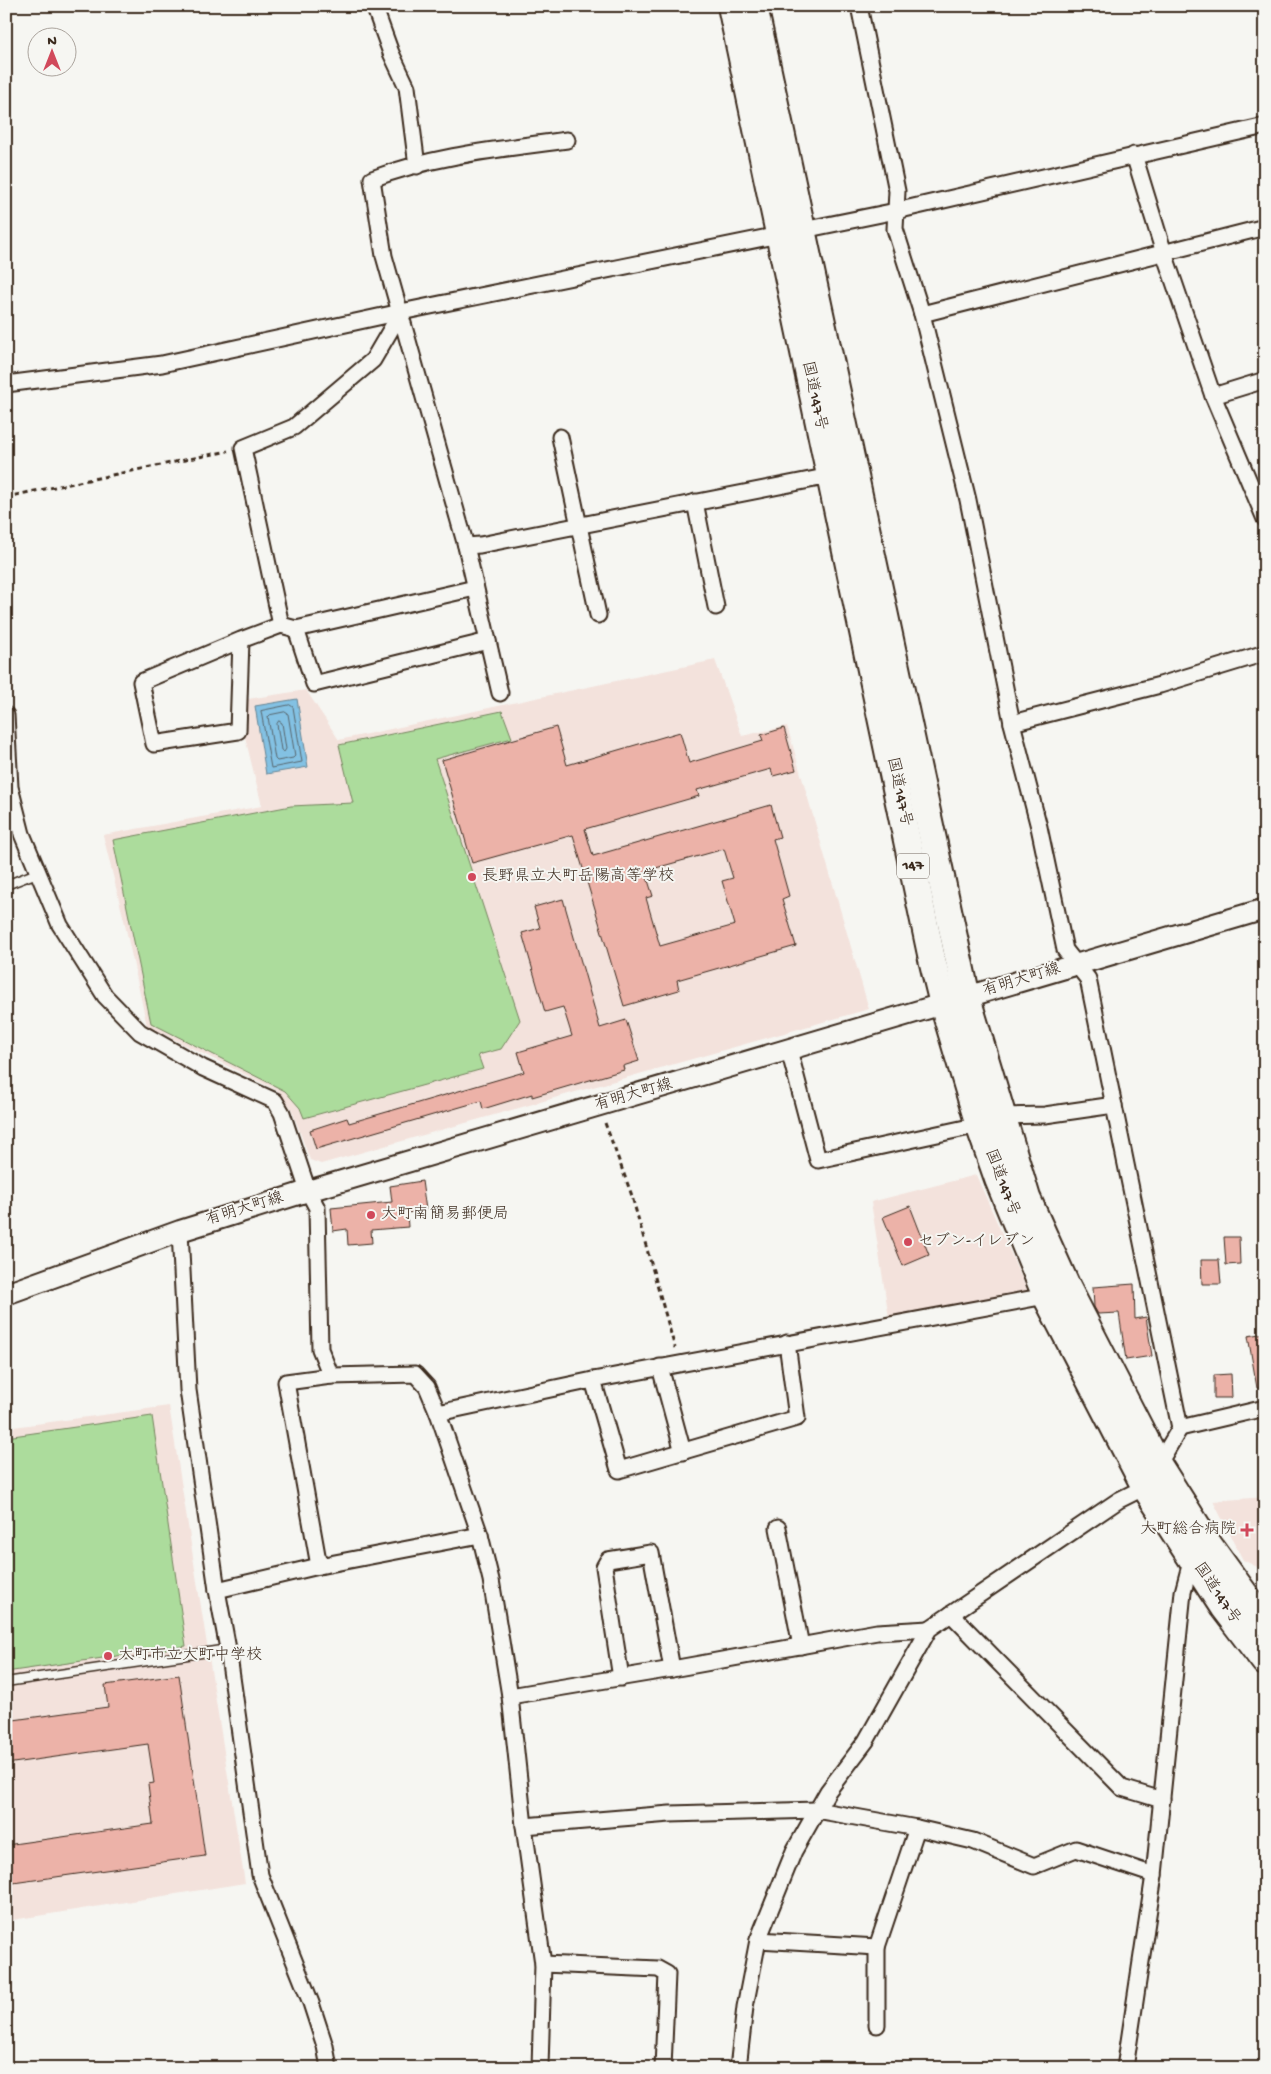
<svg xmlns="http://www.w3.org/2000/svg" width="1271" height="2074" font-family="'Gochi Hand','Klee One',sans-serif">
<rect width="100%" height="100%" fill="#f6f6f2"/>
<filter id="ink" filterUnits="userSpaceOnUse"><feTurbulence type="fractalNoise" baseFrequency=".02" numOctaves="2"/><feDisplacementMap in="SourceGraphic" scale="10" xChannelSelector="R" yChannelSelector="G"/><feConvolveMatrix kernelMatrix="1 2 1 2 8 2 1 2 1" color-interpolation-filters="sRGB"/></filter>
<g filter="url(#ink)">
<g fill="#f3e2dc">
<path d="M715 660 742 736 787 726 869 1009 321 1164 310 1160 291 1108 278 1091 147 1026 124 920 103 835 262 806 242 725 248 699 306 690 339 740Z"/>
<path d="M976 1175 1028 1292 889 1318 871 1202Z"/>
<path d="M169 1406 245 1883 6 1921V1428Z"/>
<path d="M1265 1497V1571L1243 1560 1213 1501Z"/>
</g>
<g fill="#acdc9c" stroke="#74835d">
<path d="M502 711 512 738 435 759 520 1020 501 1049 478 1055 483 1069 304 1118 300 1108 285 1091 151 1023 113 840 291 806 353 803 339 745Z"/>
<path d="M152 1416 186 1646 6 1672V1437Z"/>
</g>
<path fill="#83c1e3" stroke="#668594" d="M297 699 308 767 266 774 255 706Z"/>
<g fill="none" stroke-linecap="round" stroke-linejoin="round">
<g stroke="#58666d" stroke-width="1">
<path d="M290 705 293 707 302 762 271 768 261 711Z"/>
<path d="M285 712 288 714 295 756 293 758 277 761 275 759 268 717 270 715Z"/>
<path d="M279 721 282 723 286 749 284 752 281 750 277 724Z"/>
</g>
</g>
<g fill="#ecb2a8" stroke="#3b2a1e" fill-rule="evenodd">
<path d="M556 727 567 765 680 732 689 763 763 741 761 735 784 728 796 770 773 776 771 769 697 790 699 796 585 829 593 856 771 805 780 837 773 839 789 896 782 899 796 946 677 980 679 990 624 1006 573 835 472 863 442 760ZM724 849 733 878 722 881 735 925 660 946 646 898 653 896 645 871Z"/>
<path d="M563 899 600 1028 626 1020 639 1061 623 1066 624 1070 532 1097V1094L483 1109 481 1101 316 1149 310 1130 347 1118 349 1123 524 1072 518 1052 572 1036 563 1007 545 1012 522 933 540 928 534 907Z"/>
<path d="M422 1181 426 1210 407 1213 408 1227 371 1230 372 1243 348 1245 347 1229 333 1231 331 1208 392 1202 390 1186Z"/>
<path d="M910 1206 929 1255 903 1266 883 1217Z"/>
<path d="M1224 1237H1239L1240 1264 1226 1265Z"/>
<path d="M1201 1260H1219L1221 1284H1202Z"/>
<path d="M1134 1284 1135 1319 1146 1317 1152 1356 1126 1360 1119 1313 1098 1314 1094 1307 1093 1287Z"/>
<path d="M1265 1333V1387L1257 1388 1248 1336Z"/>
<path d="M1231 1374 1232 1398H1214V1375Z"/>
<path d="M179 1675 205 1856 6 1884V1845L153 1824 148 1784 154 1783 148 1744 6 1764V1721L108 1707 105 1685Z"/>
</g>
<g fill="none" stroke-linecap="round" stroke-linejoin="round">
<g stroke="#3b2a1e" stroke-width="11">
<g id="lane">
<path d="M6 885 37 873"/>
<path d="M6 1682 228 1649"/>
</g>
</g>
<g stroke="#3b2a1e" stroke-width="19">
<g id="street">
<path d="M374 6 391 53 407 87 417 166"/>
<path d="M1134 155 1164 253 1213 396 1265 519"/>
<path d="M922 314 1265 227"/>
<path d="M6 384 162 364 401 312 896 211 1265 126"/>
<path d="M1213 396 1265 380"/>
<path d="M560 437 598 615"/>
<path d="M695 502 716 607"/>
<path d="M466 546 480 545 830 476"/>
<path d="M281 625 243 448 294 427 373 360 401 312"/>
<path d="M296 629 314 684 488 641"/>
<path d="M241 640 238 731 154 744 141 682 241 640 281 625 296 629 475 588"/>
<path d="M500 693 466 546 384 256 372 179C434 155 502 149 567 140"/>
<path d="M6 715 10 787 22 834 60 925 105 996 140 1032 203 1068 275 1101 282 1113 308 1191 317 1208 320 1349 331 1376"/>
<path d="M1012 723 1160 685 1265 653"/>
<path d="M789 1050 818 1160 979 1125"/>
<path d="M1001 1116 1045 1115 1114 1105"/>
<path d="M180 1231 188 1390 217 1590 228 1649 260 1875 311 2003 325 2046 329 2068"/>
<path d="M660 1367 683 1452"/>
<path d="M593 1380 619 1470 797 1418 787 1343"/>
<path d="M438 1413 593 1380 1046 1296"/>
<path d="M1180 1428 1265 1408"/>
<path d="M778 1528 801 1646"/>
<path d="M319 1566 286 1382 331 1376 415 1374 427 1387 438 1413 480 1535 491 1580 510 1696 524 1826 543 1964 540 2068"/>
<path d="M217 1590 319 1566 480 1535"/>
<path d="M951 1614 1122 1788 1162 1800"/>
<path d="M621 1678 604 1567 608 1560 651 1553 672 1669"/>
<path d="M510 1696 672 1669 877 1632 929 1629"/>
<path d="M524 1826 670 1814 816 1810 917 1828 973 1841 1034 1866 1076 1849 1154 1875"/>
<path d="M758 1940 877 1947 917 1828"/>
<path d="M877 1947V2025"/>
<path d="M543 1964 658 1969 667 1974 663 2068"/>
<path d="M738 2068 745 2007 758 1940 794 1851 828 1791 866 1741 929 1629 1119 1500 1145 1487 1180 1428 1088 979 1065 950 1039 827 1012 723 968 500 922 314 895 229 897 191 859 6"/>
<path d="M1125 2068 1154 1875 1183 1592 1192 1558"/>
</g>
</g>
<g stroke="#3b2a1e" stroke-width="24">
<path id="secondary" d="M6 1294 180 1231 308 1191 1265 909"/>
</g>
<g stroke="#3b2a1e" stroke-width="30">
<g id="highway">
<path d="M731 6 932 959 943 1004 979 1125 998 1179 1046 1296 1145 1487 1223 1607 1265 1662"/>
<path d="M754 6 967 998 1027 1198 1067 1287 1159 1466 1209 1545 1265 1622"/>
</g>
</g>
<g stroke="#3b2a1e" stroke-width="3" stroke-dasharray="5 4" stroke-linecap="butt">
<path d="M6 497 228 451"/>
<path d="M605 1123 631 1193 675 1348"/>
</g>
<use href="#lane" stroke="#f6f6f2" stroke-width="8"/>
<use href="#street" stroke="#f6f6f2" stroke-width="15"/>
<use href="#secondary" stroke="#f6f6f2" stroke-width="20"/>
<use href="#highway" stroke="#f6f6f2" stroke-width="26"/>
</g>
</g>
<g fill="#d1495b" stroke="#f6f6f2" stroke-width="2">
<circle cx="472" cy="877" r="5"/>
<circle cx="371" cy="1215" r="5"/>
<circle cx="908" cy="1242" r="5"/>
<path d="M1244.5 1522.5h5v5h5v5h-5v5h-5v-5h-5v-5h5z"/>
<circle cx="108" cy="1656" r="5"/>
</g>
<g text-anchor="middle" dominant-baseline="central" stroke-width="4" stroke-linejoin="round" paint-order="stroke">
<rect fill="#f6f6f2" stroke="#73675e" stroke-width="1" x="897" y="853.5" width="32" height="25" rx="4"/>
<g font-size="15" font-weight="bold" fill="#3b2a1e">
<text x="913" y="866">147</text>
</g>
<g font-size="16" fill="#3b2a1e" stroke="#f6f6f2">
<text transform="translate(813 396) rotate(78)">国道147号</text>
<text transform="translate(898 792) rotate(78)">国道147号</text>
<text transform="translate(1022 981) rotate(-17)">有明大町線</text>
<text transform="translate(634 1096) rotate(-16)">有明大町線</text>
<text transform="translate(1001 1183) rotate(69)">国道147号</text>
<text transform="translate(245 1210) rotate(-17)">有明大町線</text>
<text transform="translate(1216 1594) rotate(56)">国道147号</text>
</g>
<g font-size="16" fill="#3b2a1e" stroke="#f6f6f2" text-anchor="start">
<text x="482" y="877">長野県立大町岳陽高等学校</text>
<text x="381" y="1215">大町南簡易郵便局</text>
<text x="918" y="1242">セブン-イレブン</text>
<text x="1236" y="1530" text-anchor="end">大町総合病院</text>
<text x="118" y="1656">大町市立大町中学校</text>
</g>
</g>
<rect width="1271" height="2074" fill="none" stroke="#f6f6f2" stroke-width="25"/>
<rect x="12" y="12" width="1246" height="2049" fill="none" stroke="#3b2a1e" stroke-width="2" filter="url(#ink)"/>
<g transform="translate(52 52)"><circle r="24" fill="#f6f6f2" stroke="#aba49d"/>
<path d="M0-4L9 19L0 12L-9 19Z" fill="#d1495b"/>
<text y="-8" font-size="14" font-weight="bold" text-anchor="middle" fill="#3b2a1e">N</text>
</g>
</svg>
